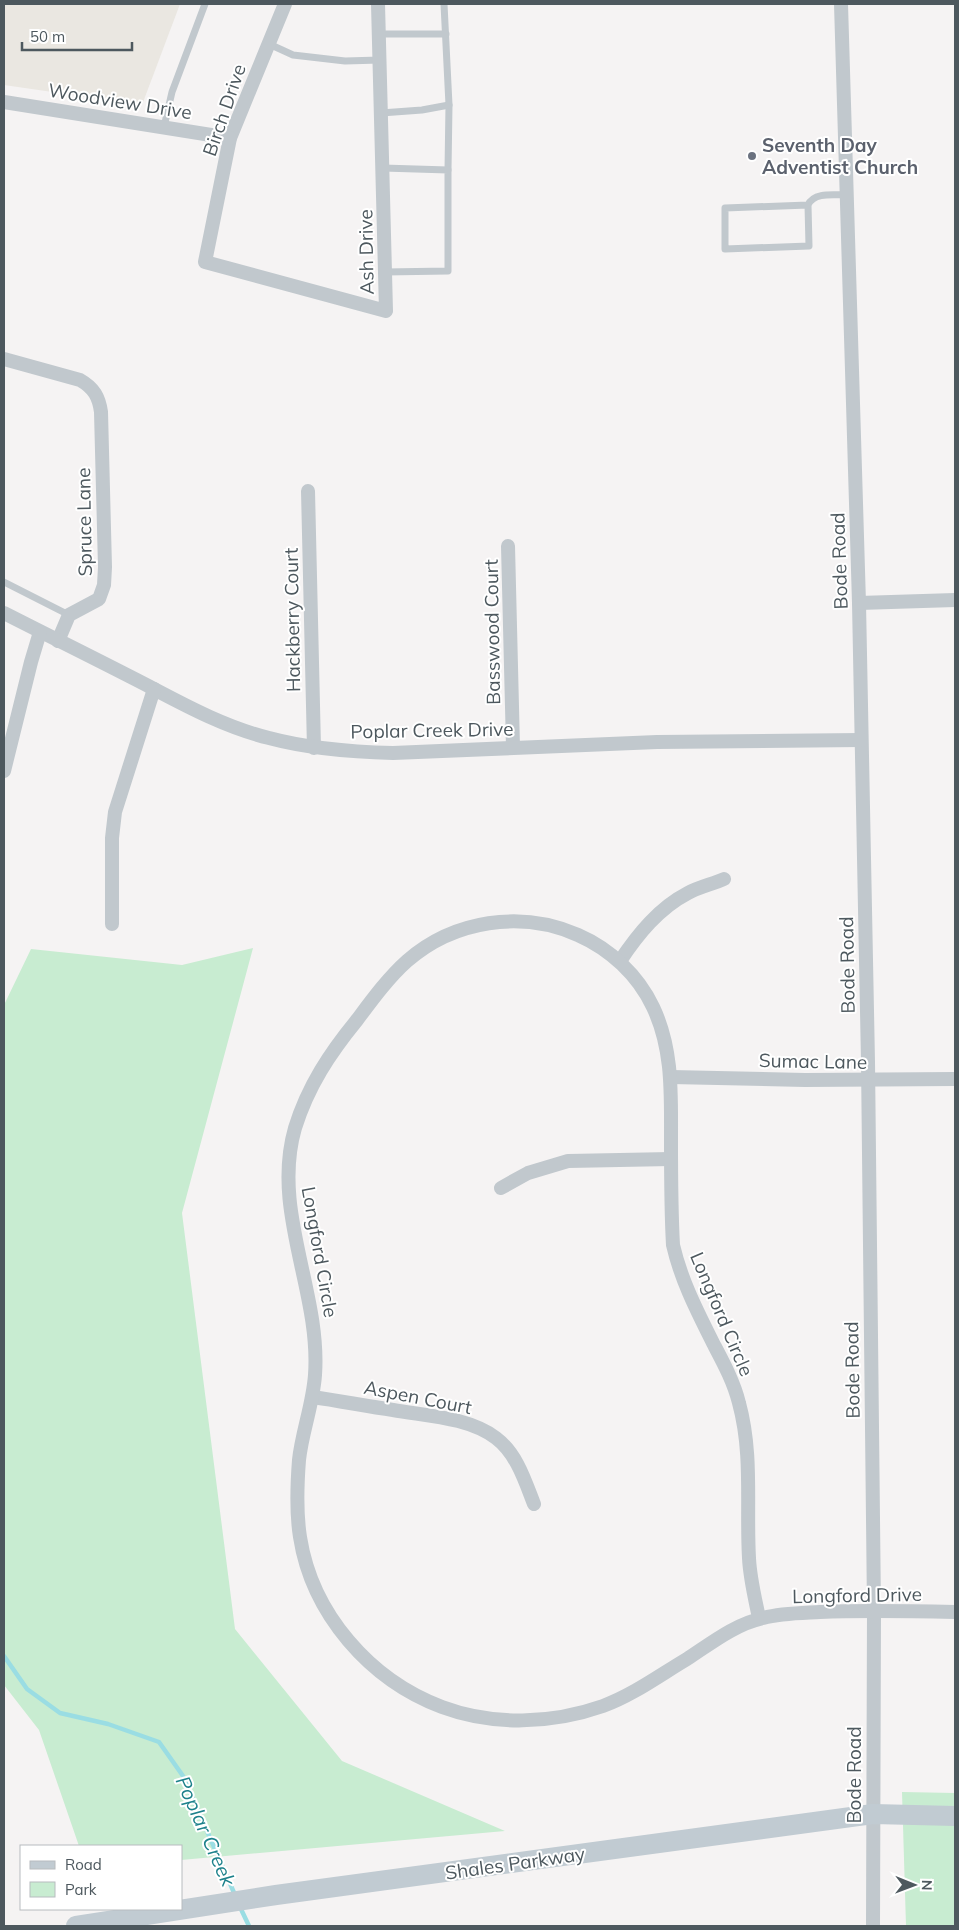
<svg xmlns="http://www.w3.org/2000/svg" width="959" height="1930" font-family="Mulish,sans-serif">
<rect width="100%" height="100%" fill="#f5f3f3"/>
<path fill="#eae7e1" d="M4 4H180L142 105 4 85Z"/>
<g fill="#c8ecd1">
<path d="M253 948 182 1213 235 1629 342 1761 505 1831 181 1860V1846H79L39 1730 4 1685V1005L31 949 182 965Z"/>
<path d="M902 1792 955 1793V1926H906Z"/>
</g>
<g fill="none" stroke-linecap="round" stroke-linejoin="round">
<g stroke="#9adde3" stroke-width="4.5">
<path d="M4 1656 27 1689 60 1713 108 1724 159 1742 183 1776 235 1895"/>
<path d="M240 1907 249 1926"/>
</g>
<g stroke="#c1c8cd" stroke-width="7">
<path d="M444 4 449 105 448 170"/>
<path d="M379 34H446"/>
<path d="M269 44 293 55 345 61 380 60"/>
<path d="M381 113 422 110 449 105"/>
<path d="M164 127 172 92 205 4"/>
<path d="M383 168 448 170V271L385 272"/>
<path d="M808 205 725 208V249L809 246 808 205C814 192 833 195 846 195"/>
<path d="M4 582 69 615"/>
</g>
<g stroke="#c1c8cd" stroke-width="14">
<path d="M285 4 230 138 205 262 386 311 378 4"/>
<path d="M841 4 859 603 868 1062 874 1610 873 1926"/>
<path d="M4 102 230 138"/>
<path d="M4 359 80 380C94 388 99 397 101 412L105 567 104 585 99 599 69 615 58 641"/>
<path d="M308 491 314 748"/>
<path d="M508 546 513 747"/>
<path d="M859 603 955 600"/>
<path d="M4 613C53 638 104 663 154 689 190 708 228 728 269 738 310 749 351 752 393 753L657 742 861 740"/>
<path d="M4 771 31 662 40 632"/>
<path d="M112 924V838L115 812 154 689"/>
<path d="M620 961C638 934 659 908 688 893 699 887 713 884 724 879"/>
<path d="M671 1077 805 1080 955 1079"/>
<path d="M501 1188 528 1173 568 1161 671 1159"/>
<path d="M313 1397C340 1401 366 1406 393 1410 426 1416 468 1417 496 1438 517 1454 525 1481 534 1504"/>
<path d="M759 1618C755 1598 750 1579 749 1558 746 1506 753 1454 739 1403 734 1382 723 1362 713 1343 697 1311 681 1280 673 1245 671 1210 671 1174 671 1139 671 1094 673 1049 653 1007 638 975 610 949 578 935 521 910 454 920 407 961 388 978 372 1000 357 1020 330 1053 308 1086 295 1128 271 1211 321 1292 315 1375 313 1404 302 1432 299 1460 297 1486 296 1512 300 1537 312 1614 370 1680 442 1707 493 1726 552 1724 603 1706 633 1695 660 1675 687 1659 710 1644 735 1624 763 1618 781 1613 802 1613 820 1612 865 1610 910 1611 955 1612"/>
</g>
<path stroke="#c1cbd2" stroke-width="20" d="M76 1926 276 1895 873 1814 955 1816"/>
</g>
<circle fill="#6b7280" stroke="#fff" stroke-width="2" cx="752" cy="156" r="5"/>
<g text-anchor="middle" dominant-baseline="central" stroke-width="4" stroke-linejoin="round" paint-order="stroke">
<g font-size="19" fill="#4d585e" stroke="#fff">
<text transform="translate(120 101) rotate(9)">Woodview Drive</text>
<text transform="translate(224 110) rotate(-71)">Birch Drive</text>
<text transform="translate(366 252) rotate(-91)">Ash Drive</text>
<text transform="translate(84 522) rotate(-91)">Spruce Lane</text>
<text transform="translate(839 561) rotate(-92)">Bode Road</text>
<text transform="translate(292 620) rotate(-91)">Hackberry Court</text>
<text transform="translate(492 632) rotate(-91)">Basswood Court</text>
<text transform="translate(432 730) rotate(-1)">Poplar Creek Drive</text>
<text transform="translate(847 965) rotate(-91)">Bode Road</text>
<text transform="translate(813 1061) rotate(1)">Sumac Lane</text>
<text transform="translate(320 1252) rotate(80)">Longford Circle</text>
<text transform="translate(722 1314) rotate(67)">Longford Circle</text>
<text transform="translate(852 1370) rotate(-91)">Bode Road</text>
<text transform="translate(418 1397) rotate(11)">Aspen Court</text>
<text transform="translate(857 1595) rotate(-1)">Longford Drive</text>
<text transform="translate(854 1775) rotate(-90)">Bode Road</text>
<text transform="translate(515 1863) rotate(-8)">Shales Parkway</text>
</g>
<g font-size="19" font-weight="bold" fill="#5b616d" stroke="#fff" text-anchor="start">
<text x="762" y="145">Seventh Day<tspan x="762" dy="22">Adventist Church</tspan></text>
</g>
<g font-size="20" font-style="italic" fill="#1c818b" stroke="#fff">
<text transform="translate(206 1831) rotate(66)">Poplar Creek</text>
</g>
</g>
<rect width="959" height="1930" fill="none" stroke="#4d585e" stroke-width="10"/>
<rect x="20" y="1845" width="162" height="65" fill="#ffffff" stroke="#b8bcbf"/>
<rect x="30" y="1861" width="25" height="8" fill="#c1cbd2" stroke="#b8bcbf"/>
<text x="65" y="1870" font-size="15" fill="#4d585e">Road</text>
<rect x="30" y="1882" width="25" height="15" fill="#c8ecd1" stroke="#b8bcbf"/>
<text x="65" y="1895" font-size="15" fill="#4d585e">Park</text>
<g transform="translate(914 1885) rotate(91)" stroke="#ffffff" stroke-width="4" paint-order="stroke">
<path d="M0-4L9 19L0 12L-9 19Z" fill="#4d585e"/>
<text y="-8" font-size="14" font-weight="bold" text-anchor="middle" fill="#4d585e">N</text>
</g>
<path d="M22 42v8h110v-8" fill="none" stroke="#4d585e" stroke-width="2.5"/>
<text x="30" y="42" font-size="15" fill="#4d585e" stroke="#ffffff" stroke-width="4" paint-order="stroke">50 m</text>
</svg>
